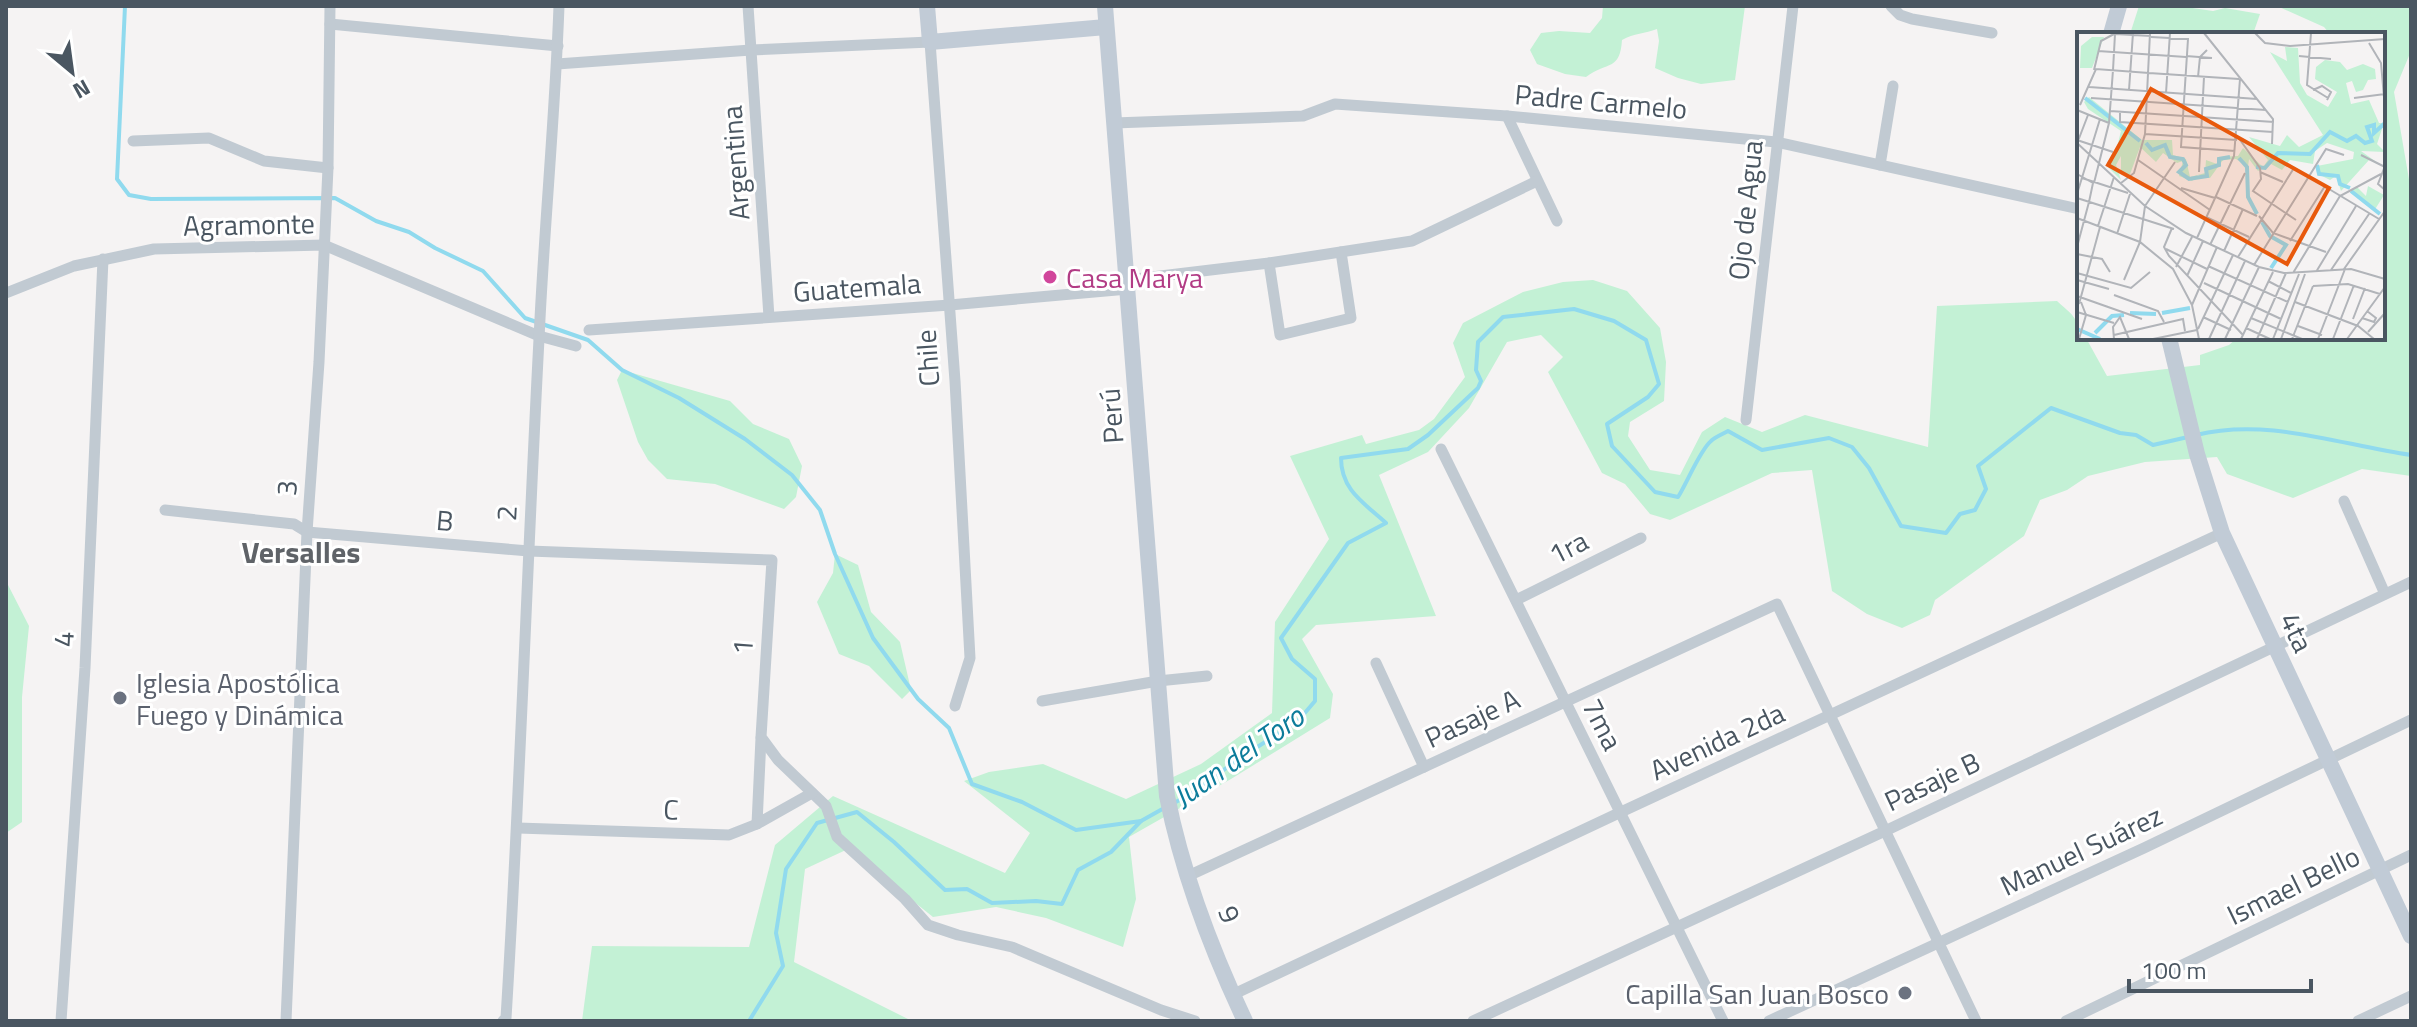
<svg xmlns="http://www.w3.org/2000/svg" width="2417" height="1027" font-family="'Titillium Web',sans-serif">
<rect width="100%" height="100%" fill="#f5f3f3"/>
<g fill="#c3f1d5">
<path d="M1603 6H1745L1735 80 1701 84 1678 78 1655 68 1659 41 1657 29C1645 34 1634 33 1622 40 1620 71 1608 61 1586 77L1565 74 1537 64 1530 50 1541 33 1559 31 1590 33 1602 18Z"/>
<path d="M2139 6H2179L2213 11 2225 8 2260 14 2253 34H2130Z"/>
<path d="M2277 6H2411V51L2394 92 2411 191V476L2362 469 2293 498 2227 474 2217 457 2145 462 2088 476 2067 490 2040 500 2024 536 1935 600 1930 615 1902 628 1867 614 1832 591 1812 470 1772 473 1670 520 1650 514 1625 484 1602 473 1548 372 1563 357 1541 335 1507 342 1469 408 1428 452 1379 475 1436 616 1316 625 1302 639 1333 694 1330 718 1231 779 1129 837 1136 899 1123 947 1046 918 996 907 933 917 848 849 805 869 794 962 912 1021H582L592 946 749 947 775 845 833 796 1005 873 1030 833 964 781 989 772 1043 764 1126 799 1201 764 1272 713 1275 622 1329 539 1290 456 1362 435 1366 444 1419 430 1434 419 1465 377 1453 343 1463 323 1523 292 1563 282 1593 280 1627 291 1660 328 1666 362 1664 401 1630 422 1628 436 1650 470 1680 475 1702 432 1725 417 1762 432 1805 415 1928 447 1937 306 2057 301C2072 315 2079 317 2079 338H2086L2107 376 2200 365V355L2229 345 2237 338H2383V34H2330L2324 27Z"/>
<path d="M622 370 730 401 753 424 789 439 802 466 796 497 784 509 715 484 667 479 648 460 638 442 617 380Z"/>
<path d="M835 554 858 565 871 612 900 642 911 690 902 699 869 666 839 654 817 602 833 573Z"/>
<path d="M6 581 29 626 22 697V822L6 833Z"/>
</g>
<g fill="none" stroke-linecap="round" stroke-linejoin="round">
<g stroke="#90daee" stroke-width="4">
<path d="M125 6 117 179 129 195 151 199 335 198 376 221 409 232 435 248 483 271 525 318 588 340 622 370 679 398 745 439 792 475 820 510 835 554 873 638 918 699 949 728 972 784 1022 802 1076 830 1141 821"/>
<path d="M2196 435C2268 417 2340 445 2411 455"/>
<path d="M1174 803 1194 792 1237 760 1298 721 1315 701V679L1292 659 1281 638 1348 543 1386 523C1364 503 1341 490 1341 458L1408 449 1428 435 1478 388 1481 381 1476 370 1478 342 1503 317 1574 309 1614 321 1646 340 1659 384 1648 397 1607 424 1612 446 1655 492 1678 497C1687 483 1700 450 1711 441 1715 437 1723 434 1728 431L1762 450 1829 438 1852 447 1869 468 1901 526 1946 533 1960 514 1975 510 1986 489 1978 466 2051 408 2120 433 2136 435 2153 445 2188 437"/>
<path d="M749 1021 783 966 776 933 786 869 817 823 857 812 894 842 945 890 967 889 992 903 1036 901 1062 904 1078 870 1111 852 1141 821 1166 807"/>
</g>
<g stroke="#c1cad2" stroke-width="11">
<path d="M748 6 769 317"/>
<path d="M1891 6 1900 15 1912 19 1992 33"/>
<path d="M330 24 558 46"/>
<path d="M557 64 751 50 930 42 955 381 970 658 955 706"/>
<path d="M1507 116 1557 221"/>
<path d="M1114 123 1303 116 1335 104 1507 116 1776 142 2079 209"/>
<path d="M133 141 209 138 264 161 328 168"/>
<path d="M1880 165 1893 86"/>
<path d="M1269 263 1280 335 1351 318 1341 252"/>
<path d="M1127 280 1269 263 1412 241 1537 181"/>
<path d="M6 293 74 266 154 249 324 245 539 336 576 346"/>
<path d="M589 330 950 305 1128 289"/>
<path d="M1746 420 1793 6"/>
<path d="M1441 449 1723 1021"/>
<path d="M2344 501 2385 594"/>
<path d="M165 510 294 524 307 532 529 551 772 560 761 737 778 760 826 806 837 837 905 899 928 925 958 935 1012 947 1161 1010 1195 1021"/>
<path d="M1516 600 1641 538"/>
<path d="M1376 663 1424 767"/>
<path d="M1042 701 1158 681 1207 676"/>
<path d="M757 824 761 738"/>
<path d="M518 828 729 835 757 824 812 793"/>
<path d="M1188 876 1777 604 1976 1021"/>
<path d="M1232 995 1621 812 2222 533"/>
<path d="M61 1021 85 668 103 259"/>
<path d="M286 1021 307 532 319 362 328 168 330 6"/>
<path d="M503 1021 506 1018C520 792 527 566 539 339 544 228 555 117 559 6"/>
<path d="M1473 1021 1885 831 2411 582"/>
<path d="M1769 1021 2144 848 2411 720"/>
<path d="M2066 1021 2411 855"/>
<path d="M2358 1021 2411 996"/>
</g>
<g stroke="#c1cbd6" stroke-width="16">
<path d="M927 6 930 42 1106 27"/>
<path d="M1105 6 1167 796C1182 872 1212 951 1245 1021"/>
<path d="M2111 34 2119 6"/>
<path d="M2169 338 2197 454 2222 533 2411 936"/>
</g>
</g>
<circle fill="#d1479c" stroke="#fff" stroke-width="3" cx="1050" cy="277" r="8"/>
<g fill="#6b7280" stroke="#fff" stroke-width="3">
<circle cx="120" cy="698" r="8"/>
<circle cx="1905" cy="993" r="8"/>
</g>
<g text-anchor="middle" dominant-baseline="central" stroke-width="6" stroke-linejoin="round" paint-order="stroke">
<g font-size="28" fill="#4a5661" stroke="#fff">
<text transform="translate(1601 101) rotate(5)">Padre Carmelo</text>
<text transform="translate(735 163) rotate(-94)">Argentina</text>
<text transform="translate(1745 210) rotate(-84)">Ojo de Agua</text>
<text transform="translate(249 224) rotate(-1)">Agramonte</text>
<text transform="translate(857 287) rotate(-4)">Guatemala</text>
<text transform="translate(927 358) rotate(-94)">Chile</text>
<text transform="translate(1111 416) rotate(-94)">Perú</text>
<text transform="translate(286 488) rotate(-86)">3</text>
<text transform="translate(506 513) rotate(-87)">2</text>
<text transform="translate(445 520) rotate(5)">B</text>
<text transform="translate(1568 547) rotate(-27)">1ra</text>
<text transform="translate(2297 632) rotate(65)">4ta</text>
<text transform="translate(63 639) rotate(-87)">4</text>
<text transform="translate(742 647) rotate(-86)">1</text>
<text transform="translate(1472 718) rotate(-25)">Pasaje A</text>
<text transform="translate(1603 724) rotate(63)">7ma</text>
<text transform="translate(1717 741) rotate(-25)">Avenida 2da</text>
<text transform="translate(1932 781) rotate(-25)">Pasaje B</text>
<text transform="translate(671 809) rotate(2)">C</text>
<text transform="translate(2081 850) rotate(-25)">Manuel Suárez</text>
<text transform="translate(2293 885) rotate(-26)">Ismael Bello</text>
<text transform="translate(1230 914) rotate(69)">9</text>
</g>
<g font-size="28" fill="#b23c85" stroke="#fff" text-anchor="start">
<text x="1066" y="277">Casa Marya</text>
</g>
<g font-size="28" fill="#5b616d" stroke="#fff" text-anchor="start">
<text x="136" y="682">Iglesia Apostólica<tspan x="136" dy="32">Fuego y Dinámica</tspan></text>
<text x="1889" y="993" text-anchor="end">Capilla San Juan Bosco</text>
</g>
<g font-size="30" font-weight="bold" fill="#5f6368" stroke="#fff">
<text x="301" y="552">Versalles</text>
</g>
<g font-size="30" font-style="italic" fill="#0c7c9b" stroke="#fff">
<text transform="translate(1238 756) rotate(-35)">Juan del Toro</text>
</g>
</g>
<g transform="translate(2077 32)">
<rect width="308" height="308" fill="#f5f3f3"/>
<path d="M15 5H27L15 36H3L4 14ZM208 15 221 16 223 51 230 63 251 75 260 60 238 47 239 35 248 28 263 30 270 38 286 32 298 37 299 47 291 48 286 58 279 60 275 49 269 51 274 72 292 68 302 91H307L300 112 308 120 284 119 305 134 292 128 264 159 259 144 253 148 243 143 240 134 276 127 277 120 250 111 238 119 236 132 213 128 205 138 194 132 181 139 172 127 171 135 159 127 146 128 133 146 121 143 115 149 102 144 106 129 100 131 86 121 79 130 63 115 52 145 44 139V124L39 133 44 148 30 134 37 127 44 99 11 77 7 70 12 65 65 108H95L96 123 109 127 113 145 128 141 129 128 140 132 141 125 161 124 166 116 186 135 191 128 172 105 203 114 210 103 222 115 246 103 193 20 210 29ZM291 154 307 163 297 179 273 160 280 155 289 164Z" fill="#c3f1d5"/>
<path fill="none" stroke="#90daee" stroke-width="4" d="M8 66 63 109M69 111 75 118 88 113 93 125 106 127 109 133 102 140 112 147 130 144 129 137 142 133V127L153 125M162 126 170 135 171 165 180 182M240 133 242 142 261 144 263 152 273 156M179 135 188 136 201 121 233 122 253 100 270 109 279 104 288 111 295 109 290 95 297 93V101L308 91M274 159 303 182M185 190 193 204 209 213 194 236M53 281 79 282M85 281 113 276M0 297 23 307M18 301 35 284 47 283"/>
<path fill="none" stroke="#b1b4b9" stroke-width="2" d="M127 1 196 87 195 112M178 1 188 11 213 14 308 7M234 1 230 53 251 66M38 2 74 4M74 5 111 7 104 115 158 119M292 11 304 31 308 77M21 19 109 25M109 24 135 26M222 24 254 27M17 38 24 9 37 2M36 38 38 2M72 41 162 47M121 45 123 25 130 18M12 55 180 67M52 58 56 1M236 58 245 54 254 60 250 68M89 61 93 1M14 66 189 78M277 66 308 62M3 73 19 37 72 41M0 78 32 91M33 79 197 90M43 79V90L196 100M68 102 160 108M161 105 183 136 184 147 176 159 219 188M0 108 36 120M1 109 11 83M0 111 68 174 109 201 182 235 207 241 274 237 308 247M284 123 308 135M61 128 133 178M308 134 301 152 308 158M122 140 127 45M183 140 206 150M0 142 16 151 12 170M5 146 51 161M17 151 32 91 36 38M44 151 57 141 68 102 73 1M104 156 138 166M0 162 23 87M139 165 180 184M0 166 97 197M182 184 196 201 249 220M129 185 172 205M0 186 63 210 96 237 115 273 122 307M21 194 37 145M95 196 87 215 92 224 166 303M40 202 53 162M120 206 157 124 163 47M213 209 248 154M133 213 168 141M0 215 12 170M89 217 130 237M147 219 166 177M0 222 25 227 33 240M161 225 217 136 302 187M177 233 249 117 267 123M131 234 211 270M99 235 115 205M267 237 308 179M254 238 292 182M239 240 279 174M0 241 54 256 73 240M216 241 263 164 304 142M110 244 126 209M0 248 32 257M47 248 63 210 68 174 98 130M191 249 214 261M127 251 204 287M236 254 271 252 303 262M37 263 81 279 87 290M0 264 65 287M218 270 281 294 297 307M2 272 23 195M115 273 140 215M0 280 37 291M126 285 154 298M174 286 225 307M285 286 297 290 299 286 290 279M276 287 288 256M221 294 245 303M169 296 193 307M121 297 156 223M291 300 308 281M37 303 106 287 108 299M2 307 9 283 4 270M37 307 36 295 43 285 52 307M76 307 120 298M132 307 168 229M148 307 182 235M164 307 196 240M180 307 209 241M196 307 222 242M204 307 228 242M215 307 236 254M241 307 268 237M256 307 277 253M270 307 308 255"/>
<path fill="#e8590c" fill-opacity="0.15" stroke="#e8590c" stroke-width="4" d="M74 57 252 156 210 232 31 133Z"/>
<rect width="308" height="308" fill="none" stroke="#4a5661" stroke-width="4"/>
</g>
<rect width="2417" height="1027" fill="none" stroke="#4a5661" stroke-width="16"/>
<g transform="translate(72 72) rotate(151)" stroke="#ffffff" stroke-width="6" paint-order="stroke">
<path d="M0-6L14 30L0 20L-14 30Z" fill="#4a5661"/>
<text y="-12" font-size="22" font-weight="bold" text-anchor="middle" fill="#4a5661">N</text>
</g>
<path d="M2129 979v12h182v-12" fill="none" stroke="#4a5661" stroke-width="4"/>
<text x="2141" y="979" font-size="24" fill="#4a5661" stroke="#ffffff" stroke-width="6" paint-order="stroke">100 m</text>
</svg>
